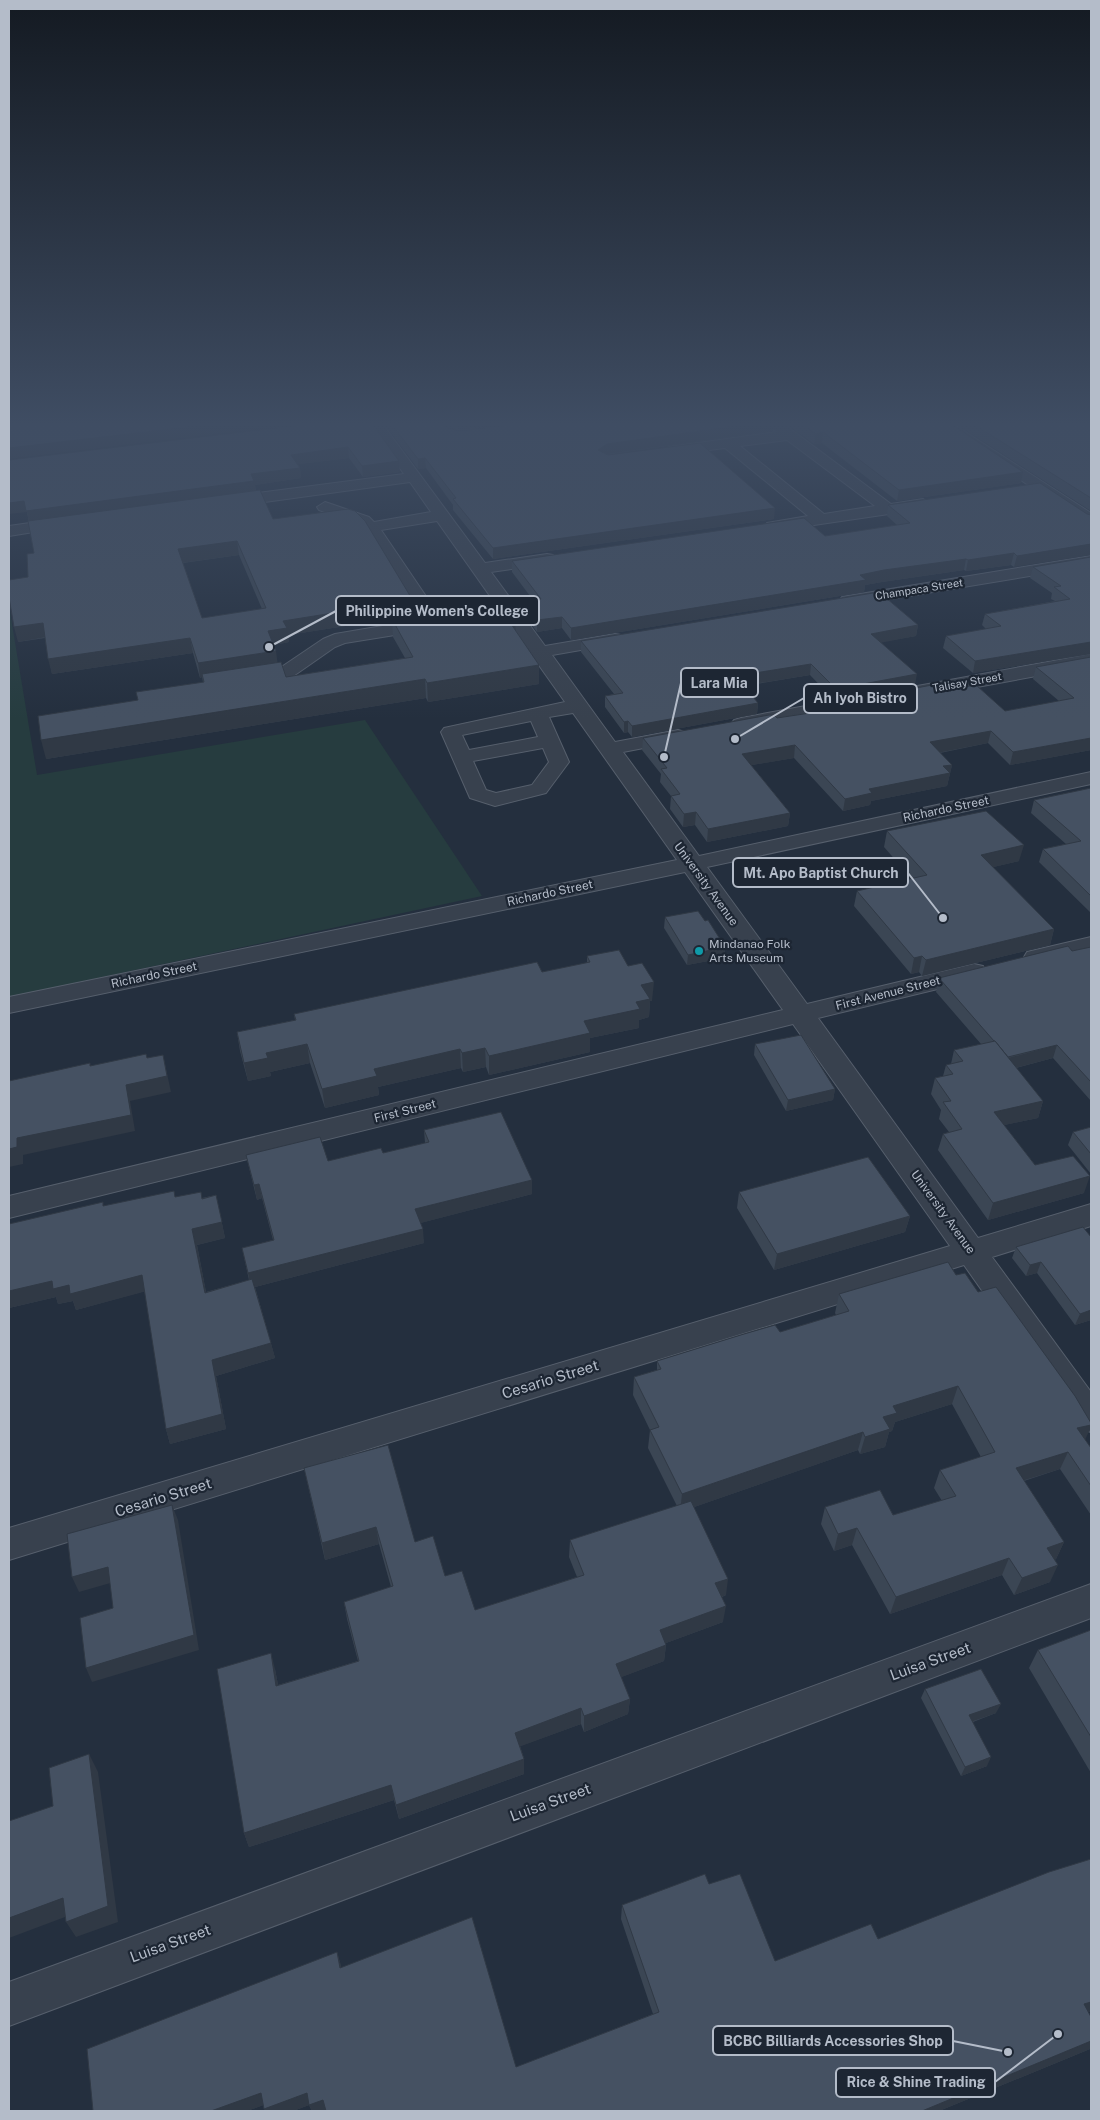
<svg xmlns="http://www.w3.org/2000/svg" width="1100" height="2120" font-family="'Public Sans',sans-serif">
<rect width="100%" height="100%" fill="#242f3e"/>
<path fill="#263c3f" d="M9 606 37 775 365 720 482 896 9 997Z"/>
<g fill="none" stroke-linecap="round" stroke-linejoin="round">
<g stroke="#565f6c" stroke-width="2">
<g id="minor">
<path d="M367 422H381L485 563 547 554 553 555 555 559 553 563 491 572 545 646 615 634 621 635 624 639 621 643 552 655 615 742 678 730 685 732 688 736 685 740 623 752 699 856 1091 772V784L707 867 807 1004 974 964 983 966 986 972 983 978 818 1018 978 1238 1091 1204V1226L992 1257 1091 1392V1432L1079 1428 964 1265 9 1560V1528L950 1246 793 1024 9 1218V1196L783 1010 685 872 9 1013V997L677 860 573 713 549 717 569 762 546 793 495 806 470 798 441 732 444 728 565 702 437 521 381 530 440 617H457L460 621 457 625 345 643 335 647 292 677 251 684 244 682 242 678 244 674 280 668 323 639 335 634 424 619 365 530 357 523 319 510 317 507 325 502 331 504 369 517 374 522 431 512 410 482 228 507 220 502 228 497 404 474ZM531 721 538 737 469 750 462 735ZM543 748 549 762 532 785 496 793 486 790 473 761Z"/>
<path d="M435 422H450L458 430 478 429 485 433C480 439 457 441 449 437 444 434 438 427 435 422Z"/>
<path d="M769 422H781L891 504 923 499 931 504 923 509 773 531 765 526 767 523 808 516 725 448 669 455 662 451 669 447 777 432 770 427ZM787 440 875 506 824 514 740 446Z"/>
<path d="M934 422H950L1091 513V525L1085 523Z"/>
<path d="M65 518 73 523 71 526 9 536V526Z"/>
<path d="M1091 556V566L848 606 842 605 839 601 842 597 848 596Z"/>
<path d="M1091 654V666L901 701 894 699 891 695 894 691 901 689Z"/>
<path d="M860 696 867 698 870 702 867 706 741 730 734 728 731 724 734 720 741 718Z"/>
<path d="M1091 937V951L1036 965 1027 962 1024 957 1027 952Z"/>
<path d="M1091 1584V1618L9 2026V1982Z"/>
</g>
</g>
<use href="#minor" fill="#38414e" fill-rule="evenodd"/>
</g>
<g fill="#3b4654" fill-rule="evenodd">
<path d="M326 422 400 472 363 477 349 458 298 464 300 468 301 478 255 485 256 491 273 519 415 616 515 617 516 630 539 665V684L428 702 426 698 46 759 138 700 203 682 202 677 200 678 193 653 52 674 45 638 18 642 28 577 34 553 27 512ZM239 555 262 609 202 618 183 563ZM384 620 386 624 392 622 393 637 405 658 286 677 277 662 273 645 289 642 288 635Z"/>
<path d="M383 422H441L445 427 459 431 518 424 519 423 518 422 460 429 452 422H773L772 431 606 455 774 519 493 559 453 510V505L426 468 418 469Z"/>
<path d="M784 422H948L1023 472 1021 483 897 501 822 443 814 444Z"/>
<path d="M953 422H1091V511Z"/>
<path d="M888 505 1087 514 1014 567 1011 565 966 571 964 570 882 582 865 585 864 592 571 640 562 628 537 632 523 613V601L533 600 512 572V561L825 536 897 525 887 516Z"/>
<path d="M1091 557V654L973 673 943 648 946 636 986 629 982 625 985 614 1055 601 1051 599 1052 593 1030 578 1033 567Z"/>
<path d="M918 625 916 636 881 642 915 685 834 700 810 675 744 686 758 703 757 714 632 737 628 732 624 733 605 707V696L614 694 581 652V641Z"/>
<path d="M1091 657V750L1010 765 988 743 940 753 952 765 947 786 871 801 870 805 843 811 794 758 751 765 790 813 788 826 707 842 695 825 683 827 670 809 671 796 660 782 661 774 642 750 643 738 825 710 826 705 940 691 1005 711 1059 701 1033 679 1036 667Z"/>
<path d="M1091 788V913L1039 862 1043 849 1066 844 1031 813 1034 800Z"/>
<path d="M887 831 1019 861 993 867 1054 929 1050 945 922 976 919 972 911 974 854 906 857 891 912 879 884 847Z"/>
<path d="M665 917 705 921 725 947 724 958 687 965 664 928Z"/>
<path d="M1091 947V1101L1053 1058 1016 1068 1043 1101 1038 1118 1004 1125 1035 1165 1084 1193 988 1220 938 1150 943 1134 949 1132 939 1119 941 1110 931 1094 935 1078 943 1076 946 1065 951 1064 954 1050 981 1044 936 992 939 978Z"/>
<path d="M587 956 628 966 652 1001H650L649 1017 639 1020V1028L590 1038V1052L489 1075 486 1067 463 1072 461 1068 378 1087 379 1095 325 1108 310 1063 270 1072 271 1076 248 1081 240 1051 237 1032 295 1020 294 1014 542 972 587 963Z"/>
<path d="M755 1044 835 1089 833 1100 786 1111 754 1055Z"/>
<path d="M1091 1127V1174L1068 1145 1073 1132Z"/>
<path d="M424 1130 532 1180V1194L420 1223 424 1243 255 1287 275 1358 216 1376 226 1429 170 1444 166 1429 145 1291 76 1310 73 1301 58 1304 56 1297 9 1308V1224L104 1206 176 1197 202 1198 216 1195 225 1238 197 1245 206 1292 249 1280 242 1248 273 1240 262 1198 257 1200 246 1155 328 1161 383 1153 425 1143Z"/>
<path d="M739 1192 910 1216 905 1232 774 1270 737 1208Z"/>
<path d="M1083 1227 1091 1320 1075 1325 1037 1273 1026 1276 1012 1258 1016 1247Z"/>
<path d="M956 1275 1091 1448V1515L1060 1469 1024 1481 1064 1542 1056 1559 1054 1560 1050 1582 1014 1595 1002 1575 890 1614 852 1545 834 1551 821 1524 825 1507 893 1515 942 1501 934 1488 940 1470 981 1457 952 1404 895 1422 892 1431 889 1432 885 1447 860 1454 858 1450 694 1507 726 1595 722 1597 723 1622 666 1643V1645L664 1661 621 1677 630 1699 628 1714 584 1732 581 1724 520 1746 524 1759V1774L399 1819 394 1800 249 1847 244 1833 275 1669 278 1685 358 1661 347 1619 344 1602 391 1587 379 1544 325 1560 304 1468 415 1542 475 1610 577 1577 569 1557 570 1540 677 1506 648 1448 650 1430 633 1395 634 1377 657 1370V1361L780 1332 836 1315 835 1313 839 1294Z"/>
<path d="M1091 1630V1773L1029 1668 1038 1650Z"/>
<path d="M925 1689 996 1713 973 1722 987 1766 961 1776 921 1698Z"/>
<path d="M1091 1859V2011L1088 2012 1090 2049 939 2111H312L309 2105 293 2111 263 2105 247 2111H93L337 1952 341 1968 516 2067 653 2014 621 1919 622 1905 709 1884 775 1961 878 1939Z"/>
</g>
<g fill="#303945">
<path d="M231 422H316L9 459V448Z"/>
<path d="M459 422H518L460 429Z"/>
<path d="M765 422H773L772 431 607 454 598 461V450L607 444Z"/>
<path d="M823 432 822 443 814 444 816 434Z"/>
<path d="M348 447 349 458 293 465 291 455Z"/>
<path d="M425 458 426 468 418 469V459Z"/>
<path d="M399 461 400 472 363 477 362 466Z"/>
<path d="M300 468 301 478 255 485 256 492 29 522 27 512 9 514V503L251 474Z"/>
<path d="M1023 472 1021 483 897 501 899 490Z"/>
<path d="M775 508 774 519 493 559V548Z"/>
<path d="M237 541 239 555 181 563 178 549Z"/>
<path d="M1091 544V555L1014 567 1017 556Z"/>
<path d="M1014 553 1011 565 966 571 968 560Z"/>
<path d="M966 559 964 570 882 582 865 585 864 592 571 640V628L884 570Z"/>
<path d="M415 604 416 619H392V622L386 624 385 609Z"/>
<path d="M383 605 384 620 288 635 289 642 270 646 268 631 283 621Z"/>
<path d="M515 617 516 635 507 618Z"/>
<path d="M562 617V628L537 632V620Z"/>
<path d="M43 623 46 637 18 642 14 627Z"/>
<path d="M918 625 916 636 869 645 871 634Z"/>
<path d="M190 638 193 653 52 674 48 659Z"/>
<path d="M1091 642V654L973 673 975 661Z"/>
<path d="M276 651 278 666 202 674V677L200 678 198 663Z"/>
<path d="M811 664 810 675 735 687 736 676Z"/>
<path d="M539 665V684L428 702 427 683Z"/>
<path d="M917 674 915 685 834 700 836 689Z"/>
<path d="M425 679 426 698 46 759 41 740Z"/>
<path d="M758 703 757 714 632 737V726Z"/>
<path d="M628 721V732L624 733V722Z"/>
<path d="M991 731 988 743 927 755 930 742Z"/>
<path d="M1091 738V750L1010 765 1013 752Z"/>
<path d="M795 745 794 758 741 767 742 754Z"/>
<path d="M952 765 947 786 871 801 870 805 843 811 845 799 869 789 943 766Z"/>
<path d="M696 812 695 825 683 827 684 814Z"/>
<path d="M790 813 788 826 707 842 708 829Z"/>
<path d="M1024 845 1019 861 977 871 981 855Z"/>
<path d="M1054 929 1050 945 922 976 926 960Z"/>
<path d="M725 947 724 958 687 965 688 955Z"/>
<path d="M922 956 919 972 911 974 914 958Z"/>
<path d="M654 982 652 1001H650L649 1017 639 1020V1028L590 1038V1052L489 1075V1056L636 1002 641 985Z"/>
<path d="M307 1044 310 1063 270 1072 271 1076 248 1081 244 1063 266 1053Z"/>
<path d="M1057 1045 1053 1058 1004 1071 1008 1058Z"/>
<path d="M485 1048 486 1067 463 1072 462 1053Z"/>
<path d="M460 1049 461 1068 378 1087 379 1095 325 1108 322 1089 374 1069Z"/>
<path d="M163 1055 171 1092 130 1101 135 1131 23 1155V1164L9 1167V1149L17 1138 126 1085Z"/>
<path d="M835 1089 833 1100 786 1111 788 1100Z"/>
<path d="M1043 1101 1038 1118 990 1128 994 1112Z"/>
<path d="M1090 1176 1084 1193 988 1220 993 1203Z"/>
<path d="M532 1180V1194L417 1224 415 1209Z"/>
<path d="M259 1184 262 1198 257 1200 254 1185Z"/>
<path d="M216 1195 225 1238 197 1245 209 1308 205 1293 192 1229Z"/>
<path d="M910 1216 905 1232 774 1270 777 1254Z"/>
<path d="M423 1229 424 1243 251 1288 248 1273Z"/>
<path d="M1041 1262 1037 1273 1026 1276 1030 1265Z"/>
<path d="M142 1275 147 1291 76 1310 73 1301 58 1304 56 1297 9 1308V1291L52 1281 69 1285Z"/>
<path d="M1091 1310V1320L1075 1325 1080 1314Z"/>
<path d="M271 1343 275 1358 216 1376 226 1429 170 1444 166 1429 212 1360Z"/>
<path d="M958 1386 952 1404 895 1422 892 1431 889 1432 885 1447 860 1454 865 1437 893 1406Z"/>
<path d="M1091 1425V1427L1084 1442 1077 1428Z"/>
<path d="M863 1432 858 1450 680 1512 682 1494Z"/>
<path d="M1068 1452 1060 1469 1009 1485 1016 1468Z"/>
<path d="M172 1505 178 1520 199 1650 92 1682 86 1668Z"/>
<path d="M376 1527 379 1544 325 1560 322 1543Z"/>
<path d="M857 1528 852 1545 834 1551 838 1534Z"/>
<path d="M1064 1542 1056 1559 1039 1565 1047 1548Z"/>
<path d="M1009 1558 1002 1575 890 1614 896 1597Z"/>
<path d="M1058 1565 1050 1582 1014 1595 1022 1578Z"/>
<path d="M108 1567 114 1582 79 1592 72 1577Z"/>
<path d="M728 1579 726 1595 713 1600 715 1583Z"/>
<path d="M726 1606 723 1622 658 1646 660 1630Z"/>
<path d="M666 1645 664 1661 614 1680 616 1664Z"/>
<path d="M271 1653 275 1669 281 1701 276 1686Z"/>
<path d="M630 1699 628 1714 584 1732V1716Z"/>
<path d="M1001 1704 996 1713 965 1724 969 1715Z"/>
<path d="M581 1708V1724L516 1748 515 1733Z"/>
<path d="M89 1754 98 1772 118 1922 76 1937 66 1922Z"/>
<path d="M991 1757 987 1766 961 1776 965 1767Z"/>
<path d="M524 1759V1774L399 1819 396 1805Z"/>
<path d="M391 1785 394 1800 249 1847 244 1833Z"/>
<path d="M63 1898 73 1914 9 1938V1918Z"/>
<path d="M337 1952 341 1965 344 1981 340 1968Z"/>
<path d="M1091 2002V2011L1074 2016 1084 2004Z"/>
<path d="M1091 2041V2047L1090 2049 939 2111H922Z"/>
<path d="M261 2093 267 2104 247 2111H211Z"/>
<path d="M307 2093 312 2104 293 2111H265L264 2109Z"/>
<path d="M323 2100 327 2111H312L309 2105Z"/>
</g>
<g fill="#455162" stroke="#303945" fill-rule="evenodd">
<path d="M9 422H231L9 448Z"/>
<path d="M326 422H371L399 461 362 466 348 447 291 455 300 468 251 474 254 481 26 511 24 501 9 503V460Z"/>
<path d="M390 422H441L445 427 459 431 518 424 521 422H765L607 444 598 450 608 455 700 443 775 508 493 548 453 499 456 498 425 458 418 459Z"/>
<path d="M799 422H948L1023 472 899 490 823 432 816 434Z"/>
<path d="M970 422H1091V498Z"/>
<path d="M1040 483 1087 514 1091 515V544L1017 556 1014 553 968 560 966 559 884 570 860 575 866 580 571 628 562 617 537 620 523 601 541 599 512 561 804 518 825 536 910 523 888 505Z"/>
<path d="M260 490 273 519 348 509 355 511 365 521 415 604 385 609 383 605 283 621 287 628 268 631 276 651 198 663 190 638 48 659 43 623 14 627 9 597V580L28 577 27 554 34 553 28 521ZM237 541 266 608 202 618 178 549Z"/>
<path d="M1091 557V642L975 661 946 636 1001 626 985 614 1070 599 1054 587 1061 586 1033 567Z"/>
<path d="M879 592 918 625 871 634 917 674 836 689 811 664 736 676 758 703 632 726 628 721 624 722 605 696 623 693 581 641Z"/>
<path d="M505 602 515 617 507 618 539 665 427 683 425 679 41 740 38 716 138 700 136 692 204 682 202 674 281 662 286 677 413 657 392 619Z"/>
<path d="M1091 657V738L1013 752 991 731 930 742 952 765 943 766 950 773 869 789 872 793 845 799 795 745 742 754 790 813 708 829 696 812 684 814 671 796 680 794 661 769 667 768 643 738 769 715H774L777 718 830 710 826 705 932 685 940 691 976 685 1005 711 1074 698 1036 667Z"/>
<path d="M1091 788V896L1043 849 1081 841 1034 800Z"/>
<path d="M986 811 1024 845 981 855 1054 929 926 960 922 956 914 958 857 891 927 875 887 831Z"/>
<path d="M698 911 705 921 708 920 725 947 688 955 665 917Z"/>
<path d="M1068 946 1072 951 1091 947V1082L1057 1045 1008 1057 995 1041H994L939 978Z"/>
<path d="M619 950 628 966 642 963 654 982 641 985 650 999 636 1002 640 1009 584 1021 590 1033 489 1056 485 1048 462 1053 460 1049 374 1069 377 1076 322 1089 307 1044 266 1053 268 1058 244 1063 237 1032 296 1020 294 1014 537 962 542 972 590 962 587 956Z"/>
<path d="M801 1035 835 1089 788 1100 755 1044Z"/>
<path d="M995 1041 1043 1101 994 1112 1035 1165 1073 1156 1090 1176 993 1203 943 1134 962 1129 943 1102 951 1101 935 1078 953 1074 946 1065 963 1061 954 1050Z"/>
<path d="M146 1054 147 1058 163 1055 167 1076 126 1085 131 1115 17 1138V1147L9 1149V1081L90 1063V1066Z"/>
<path d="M501 1112 532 1180 415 1209 423 1229 248 1273 242 1248 274 1240 259 1184 254 1185 246 1155 320 1137 328 1161 381 1148 383 1153 429 1142 424 1130Z"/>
<path d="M1091 1127V1154L1073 1132Z"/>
<path d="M868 1157 910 1216 777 1254 739 1192Z"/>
<path d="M174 1191 175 1197 201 1192 202 1199 216 1195 222 1222 192 1229 205 1293 252 1279 271 1343 212 1360 222 1414 166 1429 142 1275 70 1294 69 1285 53 1289 52 1281 9 1291V1224L103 1202V1206Z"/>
<path d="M1083 1227 1091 1237V1310L1080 1314 1041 1262 1030 1265 1016 1247Z"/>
<path d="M948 1262 956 1275 965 1273 978 1292 996 1287 1075 1396 1091 1423V1425L1077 1428 1091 1448V1486L1068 1452 1016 1468 1064 1542 1047 1548 1058 1565 1022 1578 1009 1558 896 1597 857 1528 838 1534 825 1507 880 1490 893 1515 956 1496 940 1470 995 1452 958 1386 893 1406 897 1413 883 1417 890 1429 865 1437 863 1432 682 1494 650 1430 659 1427 634 1377 661 1369 657 1361 744 1334 775 1325 780 1332 849 1311 839 1294Z"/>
<path d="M388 1445 415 1542 433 1536 445 1576 462 1571 475 1610 584 1575 570 1540 691 1501 728 1579 715 1583 726 1606 660 1630 666 1645 616 1664 630 1699 584 1716 581 1708 515 1733 524 1759 396 1805 391 1785 244 1833 217 1669 271 1653 276 1686 359 1661 344 1602 393 1586 376 1527 322 1543 304 1468Z"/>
<path d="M172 1505 194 1635 86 1668 80 1618 113 1608 108 1567 72 1577 67 1534Z"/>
<path d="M1091 1630V1737L1038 1650Z"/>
<path d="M981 1669 1001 1704 969 1715 991 1757 965 1767 925 1689Z"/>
<path d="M89 1754 108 1906 66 1922 63 1898 9 1918V1821L53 1806 49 1768Z"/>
<path d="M1091 1859V2002L1084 2004 1091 2017V2041L922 2111H326L323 2100 309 2105 307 2093 264 2109 261 2093 211 2111H93L87 2049 337 1952 340 1968 472 1917 516 2067 659 2012 622 1905 705 1874 709 1884 740 1874 775 1961 871 1924 878 1939 1049 1872Z"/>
</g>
<linearGradient id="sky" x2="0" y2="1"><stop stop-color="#141a22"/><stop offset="0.59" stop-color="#3f4d63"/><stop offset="1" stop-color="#3f4d63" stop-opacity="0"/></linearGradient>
<rect width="1100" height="719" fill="url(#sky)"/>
<circle fill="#0f9aa8" stroke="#1d2633" stroke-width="2" cx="699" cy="951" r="5"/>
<g text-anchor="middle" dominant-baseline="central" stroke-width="4.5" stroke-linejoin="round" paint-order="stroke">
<g font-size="11" fill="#b4bcc9" stroke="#1d2633">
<text transform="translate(919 589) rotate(-9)">Champaca Street</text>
<text transform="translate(967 682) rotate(-10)">Talisay Street</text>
</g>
<g font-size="12" fill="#b4bcc9" stroke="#1d2633">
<text transform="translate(946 809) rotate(-12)">Richardo Street</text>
<text transform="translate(706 884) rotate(54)">University Avenue</text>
<text transform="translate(550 893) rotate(-12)">Richardo Street</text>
<text transform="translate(154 975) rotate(-12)">Richardo Street</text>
<text transform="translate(888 993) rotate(-14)">First Avenue Street</text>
<text transform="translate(405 1111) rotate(-14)">First Street</text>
<text transform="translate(943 1212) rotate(54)">University Avenue</text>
</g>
<g font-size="12" fill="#b4bcc9" stroke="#1d2633" text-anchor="start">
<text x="709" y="944">Mindanao Folk<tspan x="709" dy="14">Arts Museum</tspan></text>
</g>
<g font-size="15" fill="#b4bcc9" stroke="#1d2633">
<text transform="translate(550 1379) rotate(-17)">Cesario Street</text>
<text transform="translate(163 1497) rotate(-17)">Cesario Street</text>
<text transform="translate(930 1661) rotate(-20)">Luisa Street</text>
<text transform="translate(550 1802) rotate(-20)">Luisa Street</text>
<text transform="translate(170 1943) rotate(-20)">Luisa Street</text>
</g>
</g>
<path fill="none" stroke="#b4bcc9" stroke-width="2" d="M269 647L336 611M664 757L681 683M735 739L804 698M943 918L908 873M1008 2052L953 2041M1058 2034L995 2082"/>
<g fill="#b4bcc9" stroke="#1d2633" stroke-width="2">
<circle cx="269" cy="647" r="5"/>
<circle cx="664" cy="757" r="5"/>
<circle cx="735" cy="739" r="5"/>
<circle cx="943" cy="918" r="5"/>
<circle cx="1008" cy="2052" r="5"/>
<circle cx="1058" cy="2034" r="5"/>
</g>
<g fill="#1d2633" stroke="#b4bcc9" stroke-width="2">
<rect x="336" y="596" width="203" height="29" rx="5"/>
<rect x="681" y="668" width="77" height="29" rx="5"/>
<rect x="804" y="684" width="113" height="29" rx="5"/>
<rect x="733" y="858" width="175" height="29" rx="5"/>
<rect x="713" y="2026" width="240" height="29" rx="5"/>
<rect x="836" y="2068" width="159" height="29" rx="5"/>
</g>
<g font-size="14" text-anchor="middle" font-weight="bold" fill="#b4bcc9">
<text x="437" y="616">Philippine Women's College</text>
<text x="719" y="688">Lara Mia</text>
<text x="860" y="703">Ah Iyoh Bistro</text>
<text x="821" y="878">Mt. Apo Baptist Church</text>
<text x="833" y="2046">BCBC Billiards Accessories Shop</text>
<text x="916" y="2087">Rice &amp; Shine Trading</text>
</g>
<rect width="1100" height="2120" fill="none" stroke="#b4bcc9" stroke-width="20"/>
</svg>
